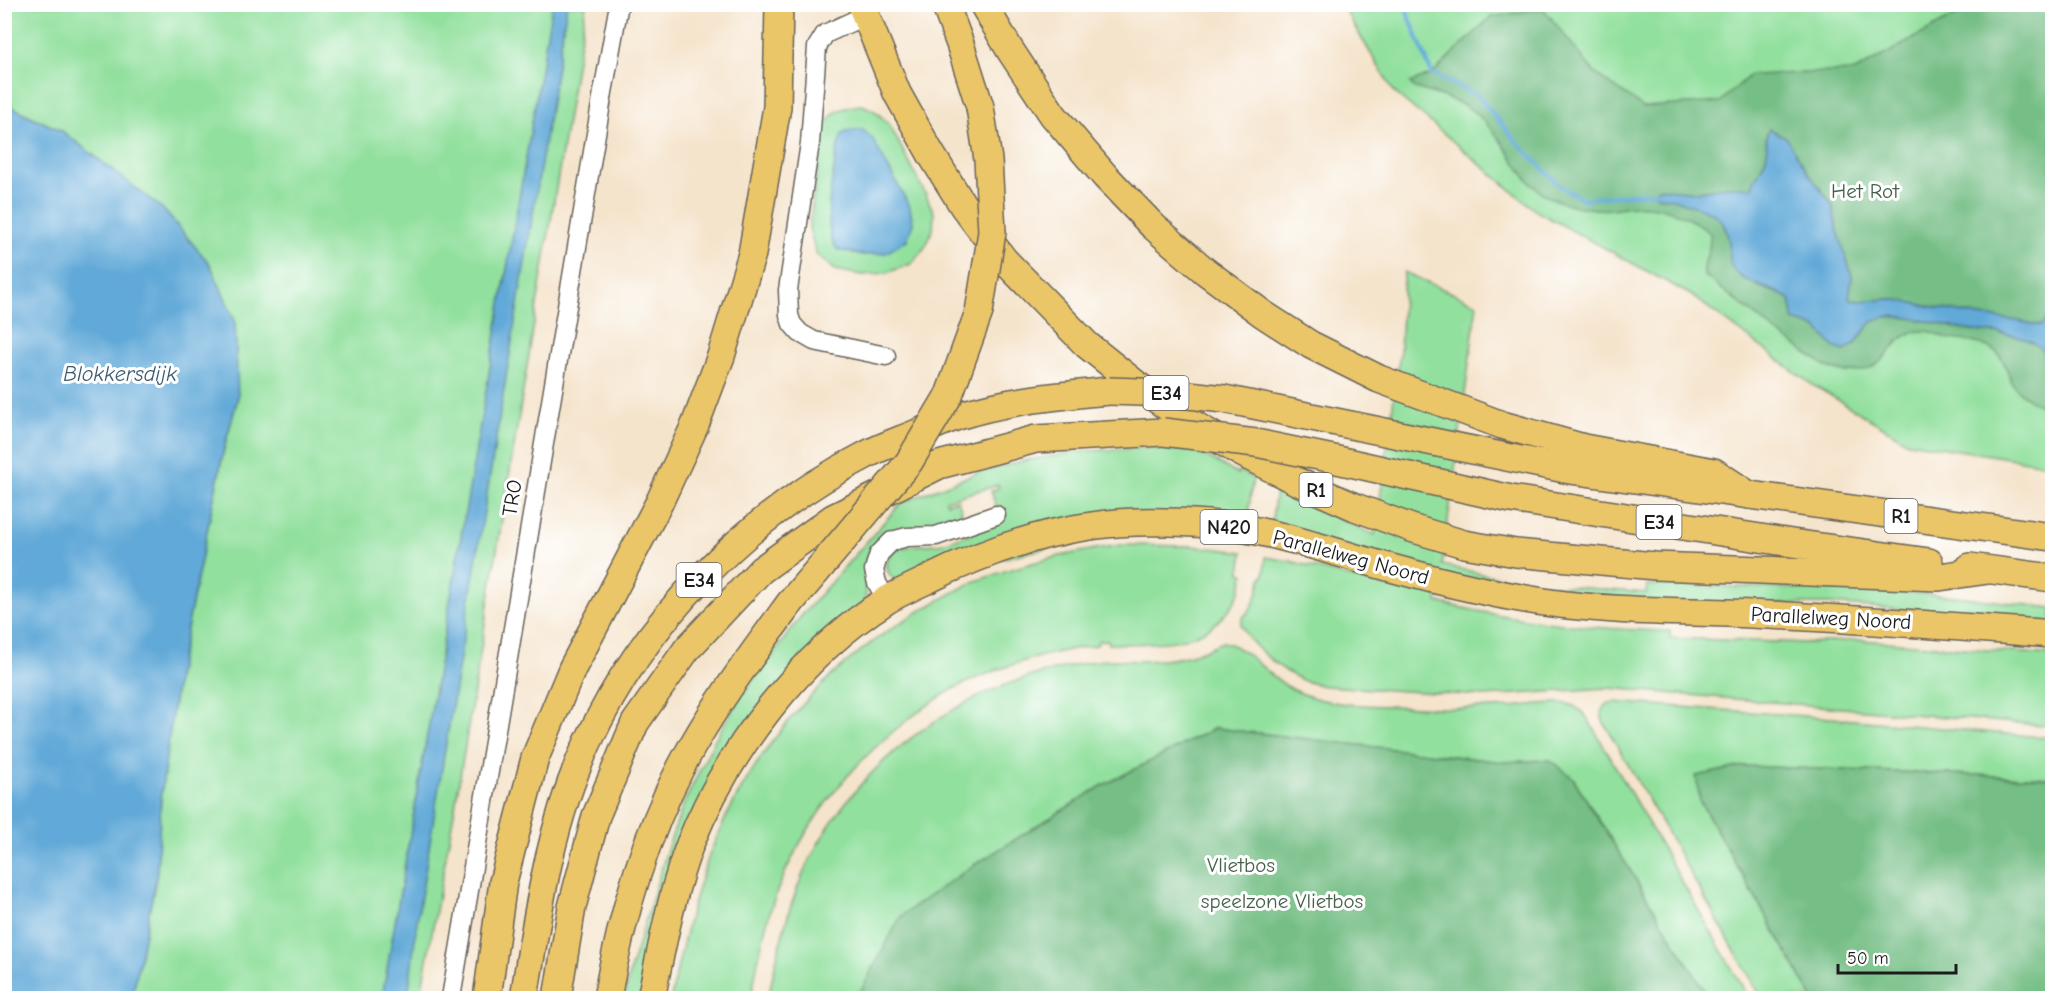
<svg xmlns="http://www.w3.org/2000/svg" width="2057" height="1003" font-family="'Comic Neue',sans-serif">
<rect width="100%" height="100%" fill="#fff"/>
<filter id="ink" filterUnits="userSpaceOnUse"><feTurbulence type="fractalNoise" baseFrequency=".0167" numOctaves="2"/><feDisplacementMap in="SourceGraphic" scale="12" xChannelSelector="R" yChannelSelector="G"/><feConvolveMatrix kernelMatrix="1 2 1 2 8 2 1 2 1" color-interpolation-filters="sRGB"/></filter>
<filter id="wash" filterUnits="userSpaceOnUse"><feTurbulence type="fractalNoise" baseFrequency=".008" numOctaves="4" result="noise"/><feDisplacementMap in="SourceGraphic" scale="24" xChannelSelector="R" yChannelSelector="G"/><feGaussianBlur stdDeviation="1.35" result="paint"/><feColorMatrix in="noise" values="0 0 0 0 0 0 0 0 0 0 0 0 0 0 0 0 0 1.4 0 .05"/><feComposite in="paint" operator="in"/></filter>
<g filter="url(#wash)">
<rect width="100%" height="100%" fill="#f5e4cc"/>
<g fill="#92e09e" stroke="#577e5d" stroke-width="1.5">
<path d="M4 5H586L455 807 420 998H132L157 873 161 795 178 672 224 449 238 397 62 131 5 104Z"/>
<path d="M1342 5H2052V465L1908 442 1811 384 1691 295 1536 211 1393 91Z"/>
<path d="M862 105 875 111 889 124 925 193 934 213 933 229 925 247 911 264 886 273 862 275 835 270 816 254 809 228 823 129C833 109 841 108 862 105Z"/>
<path d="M1404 272 1477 304 1442 565 1492 576 1550 585 1646 593 1647 585 1865 590 1955 596 2052 608V627L1966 614 1828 604H1657L1440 576 1437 602C1513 621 1591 629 1670 631V638L1806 643 1862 640 2052 655V726L1608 688 1485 696 1325 686C1317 684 1309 683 1302 680 1281 670 1250 646 1241 625L1242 619 1252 607 1258 592 1262 576H1264L1266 557 1290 561 1368 582 1372 555 1271 527 1276 490 1375 535 1400 354Z"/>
<path d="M1144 448 1201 451V455L1207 456 1237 474 1240 471 1253 478 1247 523 1192 515 899 582C891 578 886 573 887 564 889 540 927 547 943 543 963 537 982 528 1001 521L991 491 999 488 998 485 946 500 947 503 958 500 964 519C953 523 943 527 932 529 909 533 877 530 867 558 861 572 868 589 865 604L738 738 643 998H624L631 968 668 847 684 803 715 739 740 698 803 614 901 503 979 472 1027 460 1088 451Z"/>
<path d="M1121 545 1192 546 1243 552 1240 572 1244 573C1242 590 1237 601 1225 614 1196 648 1150 643 1109 644L1108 640 1098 641 1097 645C1049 652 1003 665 959 686 941 695 925 707 910 718 851 763 806 820 778 889 764 924 758 961 751 998H671C682 946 694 891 715 841 760 737 836 655 936 602 949 595 962 587 976 581 1024 563 1071 552 1121 545Z"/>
<path d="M1223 642C1246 646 1269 678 1294 690 1332 709 1379 705 1420 707 1450 709 1481 709 1511 707 1528 706 1555 700 1571 705 1578 707 1583 713 1588 719L1749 998H1709L1573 778 1550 760 1503 762 1215 728 1100 787 971 867 870 975 857 998H768C778 951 788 903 810 859 858 764 951 694 1054 670 1071 666 1090 661 1108 660 1126 660 1144 662 1162 660 1176 659 1190 656 1202 651 1209 649 1216 644 1223 642Z"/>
<path d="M1613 702 1831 718 2052 738V778L1743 766 1697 776 1700 802 1813 998H1762L1603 721 1601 712 1605 705Z"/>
</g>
<g fill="#75be85" stroke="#486d50" stroke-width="1.5">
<path d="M1974 5H2052V310L2043 326 2013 320 1980 316 1892 299 1858 301 1848 298 1852 277 1836 225 1832 204 1776 132 1769 129C1764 137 1767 144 1767 153 1765 166 1755 176 1752 189L1728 186 1696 192 1678 190 1657 196C1669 197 1711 208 1718 216 1724 224 1727 233 1729 242 1732 250 1746 275 1753 282 1760 290 1780 292 1790 299L1794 321 1817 328 1824 335 1855 345C1862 336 1868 322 1879 318 1899 312 1945 326 1966 330 1986 333 2016 332 2034 343 2041 348 2048 357 2052 364V415C2041 405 2020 397 2013 384 2006 371 2005 357 1992 349 1978 341 1962 341 1947 338 1940 336 1932 331 1925 331 1921 331 1915 331 1911 333 1898 337 1891 352 1881 361 1865 375 1844 375 1825 366L1771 328 1704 275C1702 259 1712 252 1710 233 1692 219 1671 208 1648 206 1636 205 1624 207 1612 209 1592 211 1567 205 1549 197 1524 184 1518 163 1502 143 1492 129 1478 112 1463 105 1448 97 1431 93 1415 88L1410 83 1432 74 1491 17 1543 8 1595 73 1643 107 1720 102 1750 75 1855 71Z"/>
<path d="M1215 728 1503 762 1550 760 1573 778 1709 998H857L901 916 971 867 1100 787Z"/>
<path d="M1743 766 2052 778V998H1813L1700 801 1696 776Z"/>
</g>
<g fill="#61a9d8" stroke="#3e627a" stroke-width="1.5">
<path d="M552 5H567L417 921 408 998H382Z"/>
<path d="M5 104 62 131 163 209 210 264 235 321 238 397 224 449 178 672 161 795 157 873 132 998H5Z"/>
<path d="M1769 129 1786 137 1808 173 1832 204 1836 225 1852 277 1849 298 1858 301 1892 299 1980 316 2013 320 2042 326 2052 310V364C2048 357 2041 348 2034 343 2017 332 1986 333 1967 330 1945 326 1901 312 1880 318 1863 323 1862 344 1844 351L1834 347 1817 328 1794 321 1790 299C1774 288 1745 285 1733 269 1727 260 1731 247 1728 237 1723 213 1708 211 1688 204 1677 200 1669 197 1657 196L1655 192 1658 188 1696 192 1728 186 1751 188C1755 176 1765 166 1767 153 1767 144 1765 137 1769 129Z"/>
<path d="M851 130H863L872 138 910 207 913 224 907 240 886 253 863 255 838 250C819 230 834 171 838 145L842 134Z"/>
</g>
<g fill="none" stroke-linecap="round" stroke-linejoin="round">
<path stroke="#61a9d8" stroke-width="4.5" d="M1404 4 1432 74 1477 95 1515 140 1560 186 1583 199 1655 192"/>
</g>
</g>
<g filter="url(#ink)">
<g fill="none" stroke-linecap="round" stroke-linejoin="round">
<g stroke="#68625a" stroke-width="21">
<g id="minor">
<path d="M866 15 825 34 817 47 810 143 788 290 789 315 792 324 800 333 814 341 886 356"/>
<path d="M887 600 877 583 874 570 879 554 892 541 907 537 936 536 996 515"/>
<path d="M451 998 602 98 619 4"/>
</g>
</g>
<g stroke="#68625a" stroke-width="30">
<g id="highway">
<path d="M861 4 897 93 931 154 964 207 1004 260 1087 345 1137 385 1186 420 1242 453 1296 481 1355 507 1414 529 1464 544 1516 553 1655 566 1939 577 1988 570"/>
<path d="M945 4 960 44 980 107"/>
<path d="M983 4 1010 50 1053 115 1105 176 1153 226 1205 271 1263 314 1311 345 1379 379 1502 425 1584 448 1714 472 1749 495"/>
<path d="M1224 399 1570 470 2052 537"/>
<path d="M1333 459 1511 499 1792 543 1929 562"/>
<path d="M1970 567 2052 578"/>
<path d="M487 998 503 882 535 758 572 669 659 503 695 425 721 356 752 254 777 107 779 4"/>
<path d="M524 998C538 911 550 823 588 742 644 621 745 517 864 456 880 447 898 441 915 434 929 428 943 421 958 416 1007 400 1058 396 1109 391"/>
<path d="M557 998 572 907 596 816 635 723 687 649 761 570 833 518 939 465 1036 439 1163 432"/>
<path d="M607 998C621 919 644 839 681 767 711 709 751 656 790 603"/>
<path d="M651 998C662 947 671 894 690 844 727 751 801 654 887 600 899 593 912 587 925 581 977 555 1033 534 1091 526 1129 520 1169 521 1208 524 1261 528 1312 545 1363 560 1425 578 1487 594 1551 603 1617 612 1685 611 1751 614 1852 619 1952 626 2052 634"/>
</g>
</g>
<use href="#minor" stroke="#fff" stroke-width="18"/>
<use href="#highway" stroke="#ebc669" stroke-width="27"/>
<g stroke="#68625a" stroke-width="30" stroke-linecap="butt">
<g id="highway-bridge">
<path d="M1109 391 1171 393 1224 399"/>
<path d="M1163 432 1256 443 1333 459"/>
<path d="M790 603 909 462 949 395 979 312 992 232 988 160 980 107"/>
</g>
</g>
<use href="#highway-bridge" stroke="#ebc669" stroke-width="27"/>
</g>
</g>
<g text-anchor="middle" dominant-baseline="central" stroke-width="6" stroke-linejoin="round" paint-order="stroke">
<g fill="#fff" stroke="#606060" stroke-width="1.5">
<rect x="1143.5" y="376" width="45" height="34" rx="4.5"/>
<rect x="1299.5" y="473" width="33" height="34" rx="4.5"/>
<rect x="1884.5" y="499" width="33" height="34" rx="4.5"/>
<rect x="1636.5" y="505" width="45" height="34" rx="4.5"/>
<rect x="1200.5" y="510" width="57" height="34" rx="4.5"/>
<rect x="676.5" y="563" width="45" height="34" rx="4.5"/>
</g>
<g font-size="20" font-weight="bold" fill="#1c1c1c">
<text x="1166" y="393">E34</text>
<text x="1316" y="490">R1</text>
<text x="1901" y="516">R1</text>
<text x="1659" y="522">E34</text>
<text x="1229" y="527">N420</text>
<text x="699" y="580">E34</text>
</g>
<g font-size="21" fill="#45614a" stroke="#fff">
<text x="1865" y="191">Het Rot</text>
<text x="1241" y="865">Vlietbos</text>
<text x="1282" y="901">speelzone Vlietbos</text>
</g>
<g font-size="21" fill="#1c1c1c" stroke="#fff">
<text transform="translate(512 498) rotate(-81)">TRO</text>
<text transform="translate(1351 557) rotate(15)">Parallelweg Noord</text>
<text transform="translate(1831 618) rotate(3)">Parallelweg Noord</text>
</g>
<g font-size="22" font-style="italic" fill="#3b5b71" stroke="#fff">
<text x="120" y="374">Blokkersdijk</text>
</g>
</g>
<rect width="2057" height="1003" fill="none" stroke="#fff" stroke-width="24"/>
<path d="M1838 964v9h118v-9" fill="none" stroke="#1c1c1c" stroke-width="3"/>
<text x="1847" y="964" font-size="18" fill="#1c1c1c" stroke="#ffffff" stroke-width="4.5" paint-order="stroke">50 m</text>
</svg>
